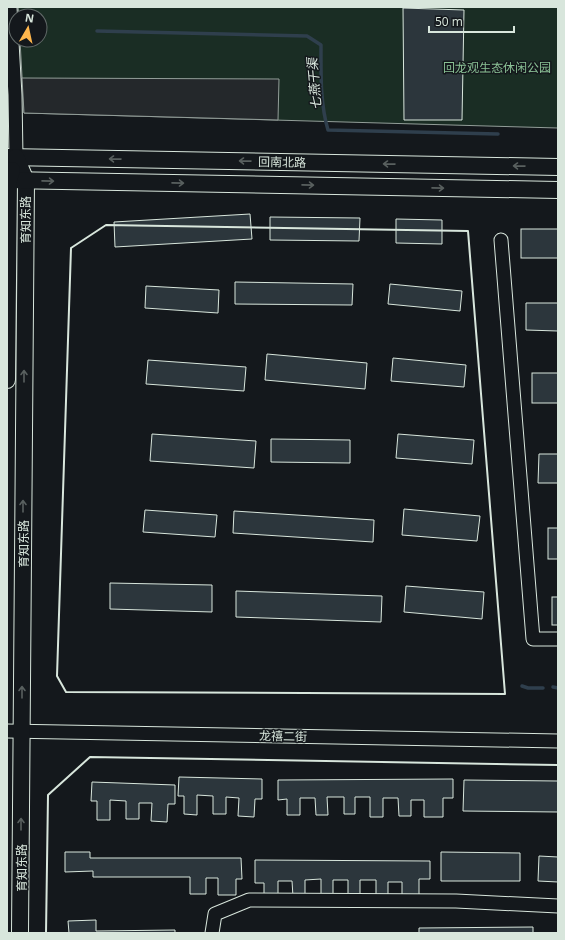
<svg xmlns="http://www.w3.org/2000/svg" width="565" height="940" font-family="'Open Sans','Noto Sans SC',sans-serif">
<rect width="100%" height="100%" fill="#14181c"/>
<path fill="#1a2d24" stroke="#939e99" d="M18 7H558V128L24 113 20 40H40V16H19Z"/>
<path fill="#24282b" stroke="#939e99" d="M22 78 279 79 278 120 24 113Z"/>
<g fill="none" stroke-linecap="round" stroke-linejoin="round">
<g stroke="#2f3f4d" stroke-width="3.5">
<path d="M97 31 307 36 321 45C321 73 320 103 328 130L498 134"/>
<path d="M522 686 528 688H543"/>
<path d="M553 687 558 688"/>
</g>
</g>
<g fill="#2c363c" stroke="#d8e6dc">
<path d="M403 8 464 10 462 120H404Z"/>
<path d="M250 214 252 239 115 247 114 222Z"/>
<path d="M270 217 360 218 359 241 270 240Z"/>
<path d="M396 219 442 220V244L396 243Z"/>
<rect x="521" y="229" width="37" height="29"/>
<path d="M235 282 353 284 352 305 235 304Z"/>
<path d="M390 284 462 291 460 311 388 304Z"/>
<path d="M146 286 219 290 218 313 145 308Z"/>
<path d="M526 303H558V331L526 330Z"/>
<path d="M267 354 367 363 365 389 265 380Z"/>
<path d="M393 358 466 365 464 387 391 381Z"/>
<path d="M148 360 246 367 244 391 146 384Z"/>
<rect x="532" y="373" width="26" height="30"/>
<path d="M152 434 256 441 254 468 150 461Z"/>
<path d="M398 434 474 440 472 464 396 458Z"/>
<path d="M271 439 350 440V463L271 462Z"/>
<path d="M539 454H558V483H538Z"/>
<path d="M404 509 480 516 477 541 402 535Z"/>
<path d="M145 510 217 515 215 537 143 532Z"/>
<path d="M234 511 374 520 373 542 233 533Z"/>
<rect x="548" y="528" width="10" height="31"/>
<path d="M110 583 212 585V612L110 609Z"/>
<path d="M406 586 484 592 482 619 404 612Z"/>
<path d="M236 591 382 596 381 622 236 617Z"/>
<rect x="552" y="597" width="6" height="28"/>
<path d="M179 777 262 779V799H255L254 817 238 816 239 798 226 797V814H213V796L197 795V815L184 814V796H178Z"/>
<path d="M453 779V798H443V817H424V800H411V816H399L398 798H383V817H370V797H355V814H344V797H327L328 815H316L315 798H300V815H287V799L278 800V780Z"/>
<path d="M464 780 558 781V812L463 811Z"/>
<path d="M92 782 175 785V804H168L167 822 151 821 152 803H139V819H126V801L110 800V820H97V801H91Z"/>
<path d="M65 852H90V858H241L242 879H236V895H218V878H206V894H190V877H93V871L65 872Z"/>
<path d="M441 852 520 853V881H441Z"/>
<path d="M539 856 558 857V882L538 881Z"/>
<path d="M255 860 430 861V879H419V899H402V882H388V898H376V880H360V899H348V880H333V896H321V879L305 880V897H293L292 881H278V898H264V883H255Z"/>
<path d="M96 920V931L175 930V933H69L68 921Z"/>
<path d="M533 927V933H419V928Z"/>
</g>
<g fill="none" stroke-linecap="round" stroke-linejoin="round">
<g stroke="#d8e6dc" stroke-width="15">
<g id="minor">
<path d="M10 7 15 95 16 157"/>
<path d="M501 240 533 639H558"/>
<path d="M7 731 558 741"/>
<path d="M212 933 215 914 249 900 456 901 558 906"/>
</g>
</g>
<g stroke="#d8e6dc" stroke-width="18">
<g id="major">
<path d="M7 157 558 167"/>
<path d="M16 157 26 181 20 933"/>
<path d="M7 180 558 190"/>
<path d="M7 380 9 180 12 170"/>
</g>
</g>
<use href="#minor" stroke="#14181c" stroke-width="13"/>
<use href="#major" stroke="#14181c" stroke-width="16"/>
<g stroke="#d8e6dc" stroke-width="2">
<path d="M106 225 468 231 505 694 66 692 57 676 71 248Z"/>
<path d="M46 933 48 795 90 757 558 765"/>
</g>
</g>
<defs><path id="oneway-shaft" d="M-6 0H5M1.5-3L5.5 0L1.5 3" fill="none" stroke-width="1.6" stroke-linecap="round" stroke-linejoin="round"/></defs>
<g stroke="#59605f">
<use href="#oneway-shaft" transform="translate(115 159) rotate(-179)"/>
<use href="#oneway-shaft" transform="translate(245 161) rotate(-179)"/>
<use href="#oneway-shaft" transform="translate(389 164) rotate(-179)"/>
<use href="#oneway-shaft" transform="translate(519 166) rotate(-179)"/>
<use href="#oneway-shaft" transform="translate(48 181) rotate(1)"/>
<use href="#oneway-shaft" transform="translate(178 183) rotate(1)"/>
<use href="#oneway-shaft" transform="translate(308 185) rotate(1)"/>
<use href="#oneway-shaft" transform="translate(438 188) rotate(1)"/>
<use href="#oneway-shaft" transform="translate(24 376) rotate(-90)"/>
<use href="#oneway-shaft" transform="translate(23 506) rotate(-90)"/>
<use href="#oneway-shaft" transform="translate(22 692) rotate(-90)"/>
<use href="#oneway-shaft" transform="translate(21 824) rotate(-90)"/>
</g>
<g text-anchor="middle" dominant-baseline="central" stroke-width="3" stroke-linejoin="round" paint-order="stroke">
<g font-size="12" fill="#8ac095" stroke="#14181c">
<text x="497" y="67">回龙观生态休闲公园</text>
</g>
<g font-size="12" fill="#d8e6dc" stroke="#14181c">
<text transform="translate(282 162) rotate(1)">回南北路</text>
<text transform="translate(25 220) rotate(-90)">育知东路</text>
<text transform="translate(23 544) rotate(-90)">育知东路</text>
<text transform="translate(283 736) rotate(1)">龙禧二街</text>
<text transform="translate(21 868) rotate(-90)">育知东路</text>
</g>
<g font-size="13" font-style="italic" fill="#d8e6dc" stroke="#14181c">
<text transform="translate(314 84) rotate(-95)">七燕干渠</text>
</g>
</g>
<rect width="565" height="940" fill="none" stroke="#d8e6dc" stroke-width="16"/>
<g transform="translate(28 28) rotate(9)"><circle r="19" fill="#14181c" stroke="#626a69"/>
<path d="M0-3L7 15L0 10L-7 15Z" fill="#ffb74d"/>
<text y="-6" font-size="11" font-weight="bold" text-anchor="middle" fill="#d8e6dc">N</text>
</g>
<path d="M429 26v6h85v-6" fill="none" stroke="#d8e6dc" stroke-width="2"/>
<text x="435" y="26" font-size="12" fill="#d8e6dc" stroke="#14181c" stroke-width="3" paint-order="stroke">50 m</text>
</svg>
